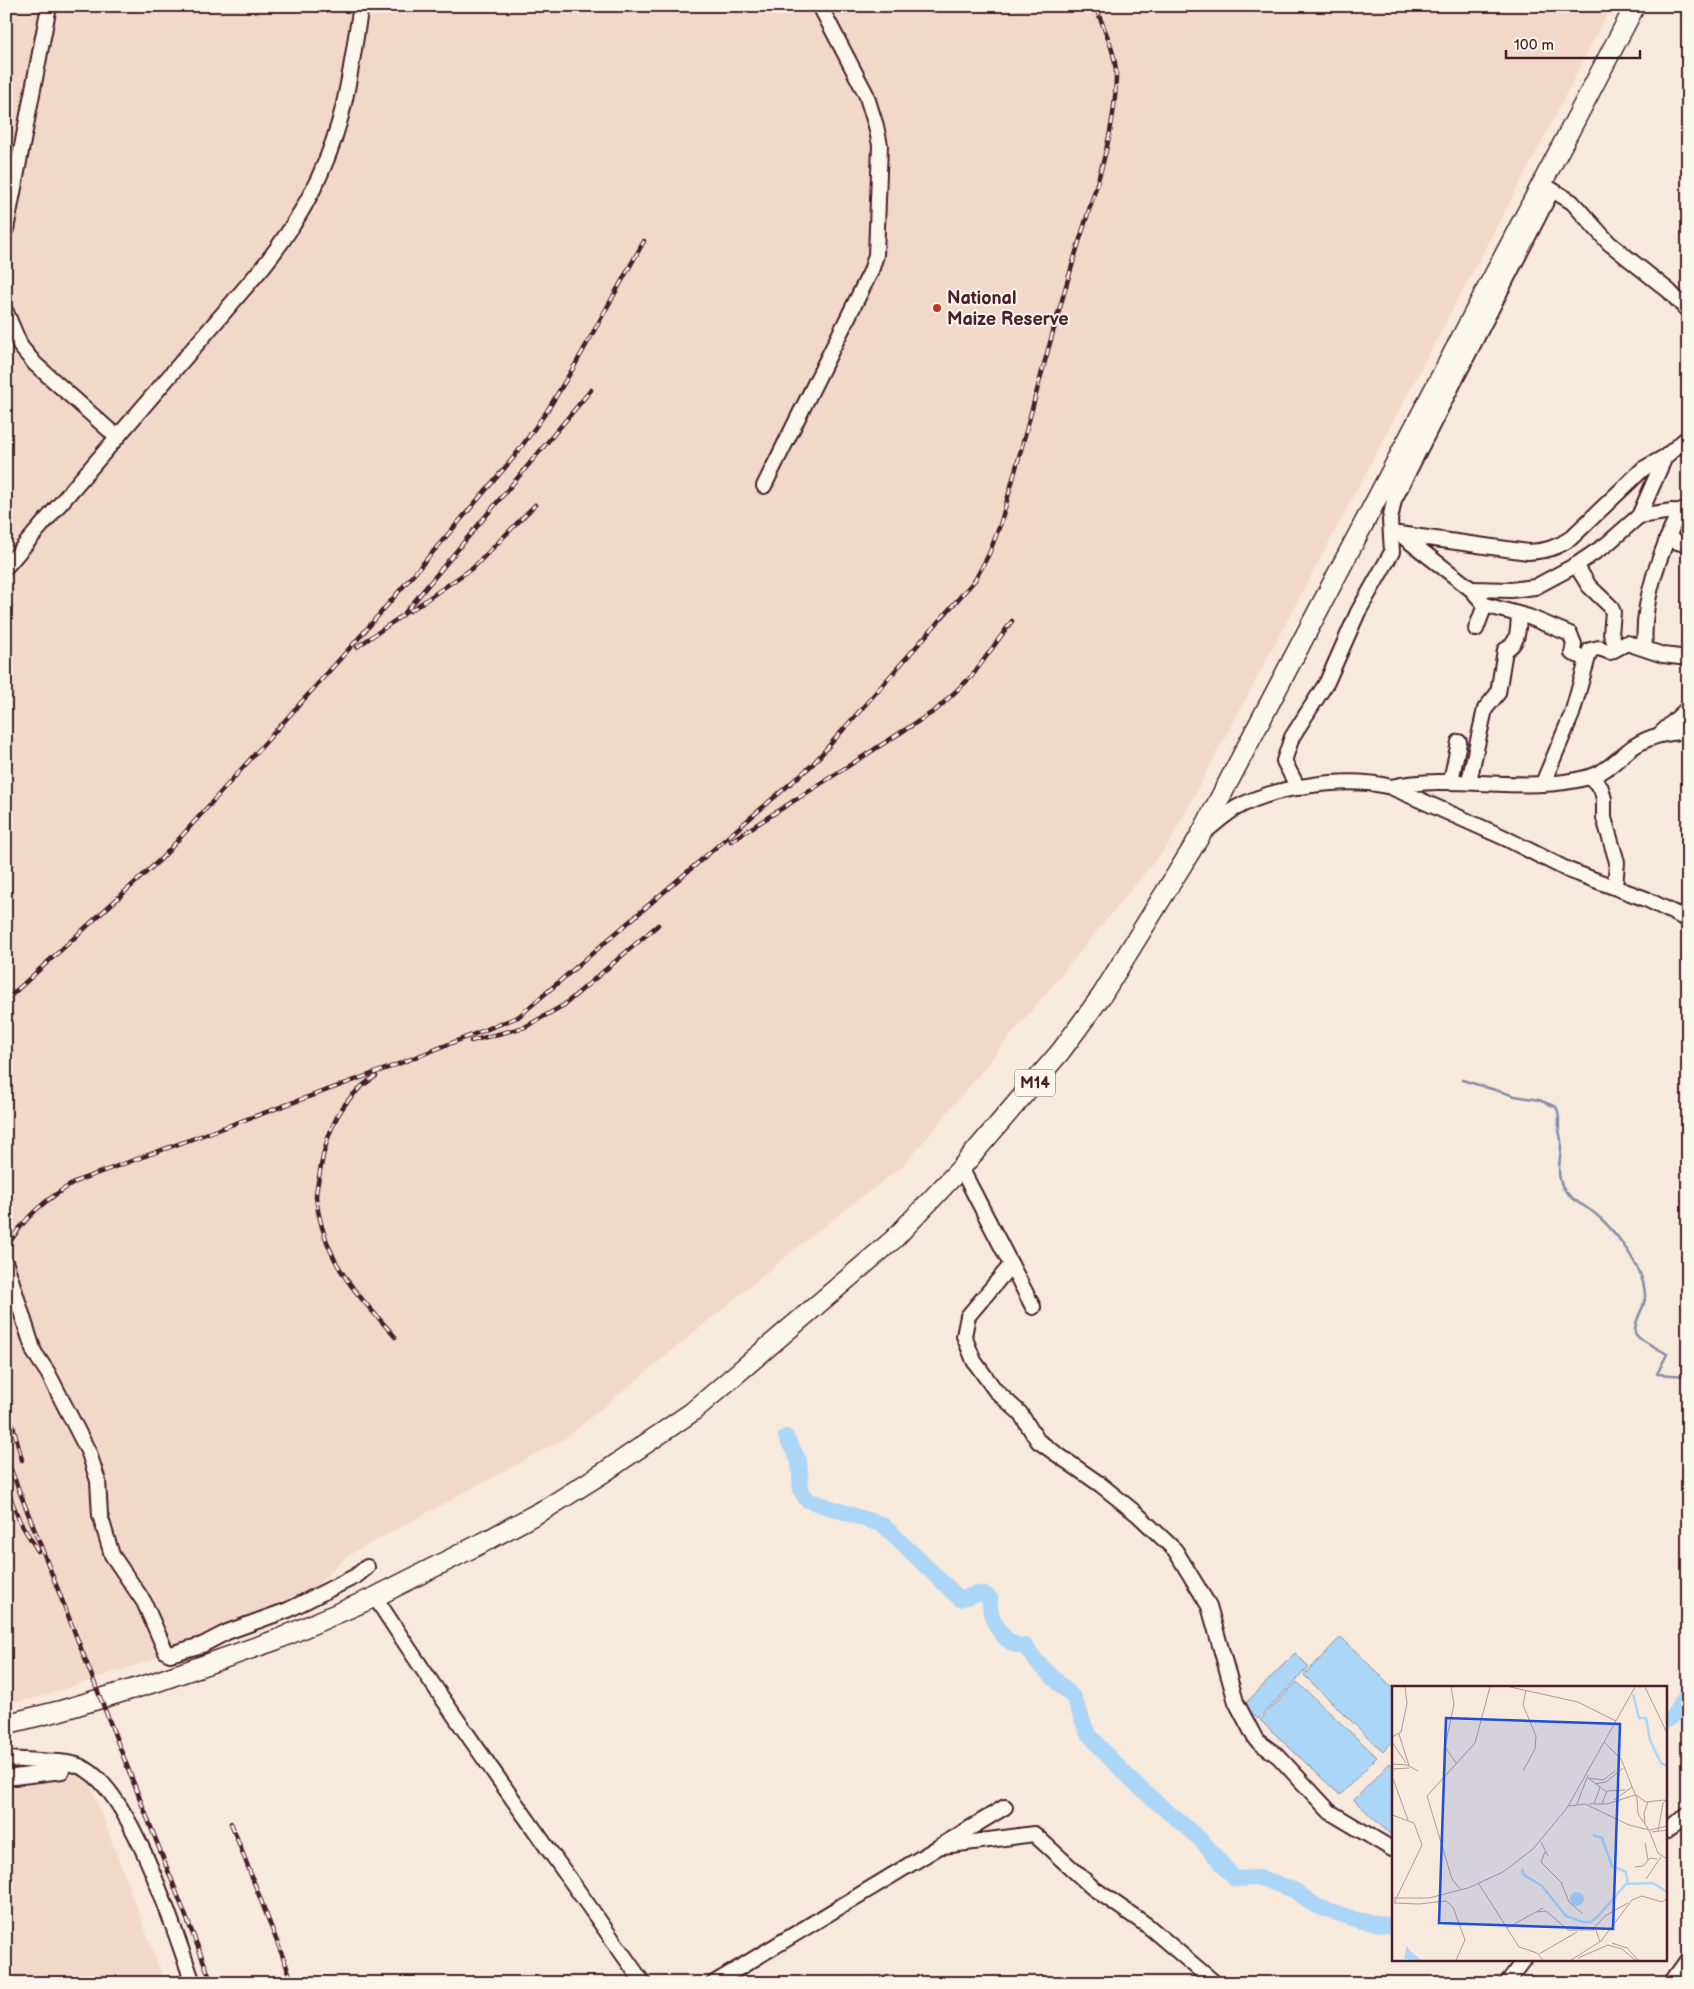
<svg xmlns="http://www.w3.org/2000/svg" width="1694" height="1989" font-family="'Balsamiq Sans',sans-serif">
<rect width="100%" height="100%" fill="#f7e9dc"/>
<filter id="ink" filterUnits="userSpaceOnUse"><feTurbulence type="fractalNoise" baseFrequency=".02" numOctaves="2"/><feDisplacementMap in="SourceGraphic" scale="10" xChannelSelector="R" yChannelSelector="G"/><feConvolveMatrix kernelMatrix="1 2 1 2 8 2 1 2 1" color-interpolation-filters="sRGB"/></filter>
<g filter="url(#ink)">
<g fill="#f2d8c9">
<path d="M6 6H1611L1540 145 1168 845 906 1163 805 1241 567 1437 347 1556 287 1614 37 1698 6 1703Z"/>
<path d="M86 1773 165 1983H6V1787Z"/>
</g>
<g fill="#acd6f7" stroke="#858da5">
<path d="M1341 1637 1393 1688V1741L1383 1752 1304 1675Z"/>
<path d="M1295 1653 1309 1667 1258 1719 1244 1705Z"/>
<path d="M1297 1682 1377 1757 1340 1795 1260 1720Z"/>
<path d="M1390 1763 1393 1766V1837L1354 1800Z"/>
</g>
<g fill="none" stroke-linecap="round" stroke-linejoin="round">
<path stroke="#858da5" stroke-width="2.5" d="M1462 1080 1515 1096 1539 1100 1556 1107C1561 1115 1558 1121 1559 1129 1559 1134 1562 1139 1561 1144 1561 1159 1555 1175 1564 1189 1570 1200 1584 1205 1593 1212 1614 1228 1646 1270 1645 1297 1645 1309 1634 1318 1635 1333L1639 1338 1667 1354 1657 1374 1688 1376"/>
<g stroke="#acd6f7" stroke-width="16">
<path d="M786 1437 799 1461 801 1491 807 1500 883 1525 960 1599C971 1596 981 1590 990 1598 988 1618 1003 1646 1025 1646L1036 1661 1074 1698 1087 1732 1104 1752 1134 1783 1201 1840 1235 1879 1260 1878 1294 1890 1316 1906 1357 1920 1393 1926"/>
<path d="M1665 1721 1672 1717 1688 1693"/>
</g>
<g stroke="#4a1f2b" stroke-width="18">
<g id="minor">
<path d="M1544 185 1572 202 1609 243 1669 291 1688 311"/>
<path d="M6 229 49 6"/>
<path d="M6 312 21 347 35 364 117 437"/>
<path d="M764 486 871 271 876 255 880 145 876 126 866 94 820 6"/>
<path d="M1639 516 1672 511 1688 512"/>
<path d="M1399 534 1528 552C1545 551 1557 548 1571 538L1643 469 1665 457"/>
<path d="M1401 535 1471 589 1485 605 1529 617 1570 634 1574 644 1572 653 1587 659"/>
<path d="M1667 539 1688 545"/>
<path d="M1576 565 1589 586 1610 606 1613 612 1611 634 1617 648"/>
<path d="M6 567 262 268C296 226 324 176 339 123 350 86 354 45 361 6"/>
<path d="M1471 589 1511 590 1535 587 1576 565 1607 544 1639 516 1665 457 1688 437"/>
<path d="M1476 629 1485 605"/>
<path d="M1645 648C1641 600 1660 555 1679 511"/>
<path d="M1660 734 1688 708"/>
<path d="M1590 777 1601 788 1604 799V818L1617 862 1615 887"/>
<path d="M1451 781 1459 742"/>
<path d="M1469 781 1485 709 1498 693 1505 650C1519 643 1518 630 1519 615"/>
<path d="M1543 783 1572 714 1590 650 1599 648 1610 652 1627 643 1663 655 1688 658"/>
<path d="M1391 787C1457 773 1525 795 1589 777 1607 772 1619 757 1633 747 1651 735 1667 733 1688 731"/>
<path d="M1298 788 1284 761 1292 737 1327 682 1358 612 1392 552 1390 520 1394 500 1552 190"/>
<path d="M1202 834C1213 826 1224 815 1236 808 1276 786 1347 776 1391 787L1503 837 1568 870 1646 899 1688 920"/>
<path d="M961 1168 1033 1307"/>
<path d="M6 1264 34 1352 48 1373 89 1453 98 1481 100 1515 112 1555 144 1602 166 1652 170 1654 202 1645 227 1632 288 1610 356 1576 367 1567"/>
<path d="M1011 1265 968 1316 964 1336 974 1361 995 1390 1020 1413 1038 1441 1101 1485 1137 1514 1175 1550 1209 1606 1236 1702 1256 1740 1278 1756 1330 1812 1392 1849"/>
<path d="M375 1597C460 1729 553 1854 643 1983"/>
<path d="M6 1759 58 1762 62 1771 6 1778"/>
<path d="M58 1762C68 1763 78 1764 87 1770 134 1799 174 1930 193 1983"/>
<path d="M1665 1831 1688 1814"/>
<path d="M943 1846 1034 1834 1093 1888 1148 1926 1215 1983"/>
<path d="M714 1983 1005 1807"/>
<path d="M1507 1983 1524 1960"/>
<path d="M1671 1983 1688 1959"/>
</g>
</g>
<g stroke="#4a1f2b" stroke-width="22">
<path id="highway" d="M6 1724 59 1711 156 1682 276 1640 375 1597 488 1540 547 1508 603 1473 692 1412 894 1239 961 1168 1061 1051 1102 995 1200 836 1635 6"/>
</g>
<use href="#minor" stroke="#fbf7ec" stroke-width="14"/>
<use href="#highway" stroke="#fbf7ec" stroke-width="19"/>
<g stroke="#4a1f2b" stroke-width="4.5">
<g id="rail">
<path d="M410 611 474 567 535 505"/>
<path d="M357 647 403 615 591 390"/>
<path d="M731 841 936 710 972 676 1012 621"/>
<path d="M6 1000 162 858 365 631 474 504 514 457 547 411 575 365 644 241"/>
<path d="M471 1041 525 1027 564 1005 658 925"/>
<path d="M376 1076C340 1099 327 1130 320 1171 319 1179 316 1189 316 1197 318 1216 325 1239 333 1256 347 1286 374 1312 395 1337"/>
<path d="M6 1249C25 1215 46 1199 79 1180L388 1068 518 1017 812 765 975 580 989 554 1000 525C1025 439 1046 352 1072 266 1089 205 1115 143 1116 78 1117 54 1104 28 1095 6"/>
<path d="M6 1400 22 1460"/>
<path d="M6 1457 212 1983"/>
<path d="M6 1486 20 1522 38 1551"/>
<path d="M231 1823 293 1983"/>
</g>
</g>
<use href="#rail" stroke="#fbf7ec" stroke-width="2.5" stroke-dasharray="8" stroke-linecap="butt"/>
</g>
</g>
<circle fill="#c8321e" stroke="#fbf7ec" stroke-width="2" cx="937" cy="308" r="5"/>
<g text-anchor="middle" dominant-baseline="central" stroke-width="4" stroke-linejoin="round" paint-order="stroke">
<rect fill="#fbf7ec" stroke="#7f6065" stroke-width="1" x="1015" y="1069.5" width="40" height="27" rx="4"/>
<g font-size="16" font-weight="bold" fill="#4a1f2b">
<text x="1035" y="1083">M14</text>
</g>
<g font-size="18" font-weight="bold" fill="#4a1f2b" stroke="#fbf7ec" text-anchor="start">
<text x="947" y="298">National<tspan x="947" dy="21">Maize Reserve</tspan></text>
</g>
</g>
<g transform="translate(1392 1686)">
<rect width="275" height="275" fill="#f7e9dc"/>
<path d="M178 213a7 7 0 1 1 14 0a7 7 0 1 1-14 0ZM15 259 17 264 29 274 12 273Z" fill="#acd6f7"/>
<path fill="none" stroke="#acd6f7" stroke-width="2.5" d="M241 8 247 32H254L258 54 269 77 275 80M201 149 210 152 220 180 234 186 236 198M130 183 132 189 150 200 174 230 191 236H199L206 230 234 198 261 197 275 206"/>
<path fill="none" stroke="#b29895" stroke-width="1" d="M59 1 62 18 53 61 64 77M118 1 186 16 224 35M253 1 275 47M7 48 17 80M0 51 9 46 15 17 13 1M0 56 14 77M212 56 229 73 245 113 246 128 257 144M0 78 15 79 26 85M0 83 17 82M131 85 143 63 144 50 131 19 134 4M0 90 16 134M196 92 211 94 223 85M196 92 215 106M203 98 214 96 231 82M244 109 254 116 273 114M222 114 240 101M185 118 196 89M197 118H215L243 109M202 118 208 101M210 118 215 105 233 104M177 120 193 118 237 139 257 144 266 167 275 173M0 129 22 137 30 159 2 217 27 218 54 215M253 138 252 127 256 116M258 144 275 140M266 145 271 117 275 113M260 146 275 144M149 156 156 170M253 157 256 174M153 166 149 176 169 196 177 216 191 228M243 181 251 180 258 172 265 173M254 193 269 171M87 198 127 261 145 267 151 274M68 203 60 193 35 110 83 57 98 1M0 212H37L76 202 111 186 141 163 175 122 243 1M53 214 61 221 73 254 64 274M144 226 154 225 176 244H202M115 242 151 222M208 256 203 241 213 230 236 217M220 257 235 262 246 274M147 268 185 246M186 272 216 259 230 263 243 274M179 274 209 255 240 214 250 210 270 216 275 212"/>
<path fill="#1d4ed8" fill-opacity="0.15" stroke="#1d4ed8" stroke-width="2.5" d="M54 32 228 38 221 243 47 237Z"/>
<rect width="275" height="275" fill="none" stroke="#4a1f2b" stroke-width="2.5"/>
</g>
<rect width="1694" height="1989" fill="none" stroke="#fbf7ec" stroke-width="25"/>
<rect x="12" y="12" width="1669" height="1964" fill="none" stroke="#4a1f2b" stroke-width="2" filter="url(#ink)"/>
<path d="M1506 50v8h134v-8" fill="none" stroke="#4a1f2b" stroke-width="2.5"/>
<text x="1514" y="50" font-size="15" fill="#4a1f2b" stroke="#fbf7ec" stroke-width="4" paint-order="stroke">100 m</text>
</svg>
